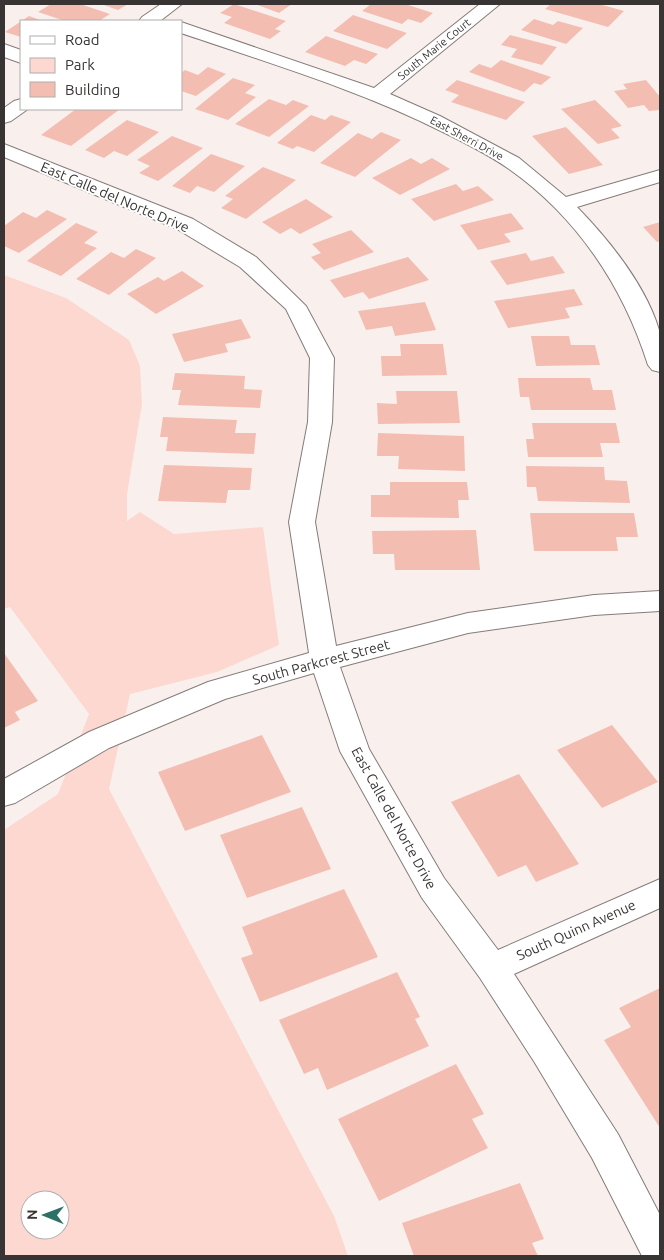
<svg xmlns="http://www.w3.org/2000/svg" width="664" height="1260" font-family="Ubuntu,sans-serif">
<rect width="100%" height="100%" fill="#f9f0ee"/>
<path fill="#fdd8d0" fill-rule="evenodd" d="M4 275 66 298 129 340 140 366 142 404 127 494V521L140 512 174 534 263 527 279 645 217 672 130 694 109 789 334 1216 348 1256H4V830L58 794 89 714 10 607 4 609ZM30 1200H60V1230H30Z"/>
<g fill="#f4bdb1">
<path d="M51 4H80L110 14 99 21H65L38 12Z"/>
<path d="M101 4H128L118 10Z"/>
<path d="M234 4 286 21 275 29 281 31 270 39 224 23 232 17 220 13Z"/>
<path d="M255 4H292L279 13Z"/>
<path d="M371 4H405L433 13 421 23 408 19 402 24 362 11Z"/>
<path d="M551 4H599L624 11 608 27 545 9Z"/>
<path d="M353 15 407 33 387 49 333 31Z"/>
<path d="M29 16 43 21H21V37L5 32Z"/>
<path d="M534 19 553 25 558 21 583 28 566 44 521 30Z"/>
<path d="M510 35 557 47 542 65 511 57 517 49 501 45Z"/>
<path d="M326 36 378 54 366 64 354 60 345 66 305 52Z"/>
<path d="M501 60 551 77 541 85 534 83 524 92 469 72 479 64 491 68Z"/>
<path d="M208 67 226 74 196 96 181 91V73L185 70 198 75Z"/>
<path d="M233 78 255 85 245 93 256 97 228 120 195 109Z"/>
<path d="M457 80 525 102 506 120 451 102 459 95 445 90Z"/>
<path d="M646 80 660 97V110L649 111 644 105 628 108 614 91 627 89 623 84Z"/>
<path d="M269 99 286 105 293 100 309 106 269 137 235 124Z"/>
<path d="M595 100 622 126 611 129 620 138 598 144 561 109Z"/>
<path d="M76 109H120L71 146 41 135Z"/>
<path d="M311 115 325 120 331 115 351 122 314 152 297 146 293 149 277 143Z"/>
<path d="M127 120 159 132 127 156 114 151 104 158 85 150Z"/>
<path d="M566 127 603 165 569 174 532 136Z"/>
<path d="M381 132 401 140 355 177 320 163 358 133 372 139Z"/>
<path d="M172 136 203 148 158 181 139 173 150 166 137 160Z"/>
<path d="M211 154 245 166 214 192 197 186 190 193 172 186Z"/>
<path d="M411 158 421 164 432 158 450 169 400 195 372 178Z"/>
<path d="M263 167 296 180 246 219 221 208 233 199 225 196Z"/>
<path d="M456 184 463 191 478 186 494 200 434 221 411 199Z"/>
<path d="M306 199 333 217 300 234 291 228 280 234 262 222Z"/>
<path d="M47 210 67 219 19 253 4 246V226L23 212 36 218Z"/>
<path d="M511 213 524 229 504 234 511 242 478 250 460 225Z"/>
<path d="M660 222V241L657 242 643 227Z"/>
<path d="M76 223 98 232 84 243 97 248 61 276 27 261Z"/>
<path d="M351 230 374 252 324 270 311 257 321 253 312 244Z"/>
<path d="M136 249 156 258 109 295 76 279 111 252 124 258Z"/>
<path d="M526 253 531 261 553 256 565 273 507 285 490 261Z"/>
<path d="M408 257 429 280 369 299 363 292 344 298 330 280Z"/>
<path d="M182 271 204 286 156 314 127 294 158 277 164 281Z"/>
<path d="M574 289 583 305 565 308 570 318 508 328 494 301Z"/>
<path d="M425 302 436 330 395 336 392 326 366 330 358 311Z"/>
<path d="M241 319 251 338 225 344 228 352 184 362 172 334Z"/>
<path d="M531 336H569L571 345H595L600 365 536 366Z"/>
<path d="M400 344H443L447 375 382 376 381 356H401Z"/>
<path d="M175 373 245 376 244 389 262 390 260 408 178 405 181 390H172Z"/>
<path d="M518 378H590L593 390H612L616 410H531L529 397H520Z"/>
<path d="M396 391H457L460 423 378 424 377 403 397 404Z"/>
<path d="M163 417 237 420 235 433H256L254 454 166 451 168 437H160Z"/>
<path d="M532 423H616L620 443H600L603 457H528L526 439H534Z"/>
<path d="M378 433 464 436 465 471 398 469 399 456H377Z"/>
<path d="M164 465 252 468 250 490H228L226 503 158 501Z"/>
<path d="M526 466 604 467 605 480 627 481 630 503 538 501 536 487H527Z"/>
<path d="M390 482H467L469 500H458L459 518 371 517V495H390Z"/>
<path d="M530 513H634L638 537H616L618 551H534Z"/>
<path d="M476 530 480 570H395L394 554H373L372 531Z"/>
<path d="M4 653 38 701 15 712 20 720 4 728Z"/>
<path d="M612 725 658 782 602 808 557 750Z"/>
<path d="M262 735 291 792 185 831 158 772Z"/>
<path d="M519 774 579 864 536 882 526 865 498 877 451 802Z"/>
<path d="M302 807 331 869 247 898 220 835Z"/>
<path d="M344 889 378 957 260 1002 241 958 253 954 242 927Z"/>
<path d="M397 972 420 1017 415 1019 429 1046 327 1090 318 1068 304 1074 279 1020Z"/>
<path d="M660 988V1128L604 1040 631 1027 619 1008Z"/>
<path d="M456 1064 484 1114 472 1119 488 1148 379 1201 338 1119Z"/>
<path d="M520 1183 544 1239 532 1243 538 1256H414L402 1223Z"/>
</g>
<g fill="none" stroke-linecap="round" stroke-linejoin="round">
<g stroke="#847c7a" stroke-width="2">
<g id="street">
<path d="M161 4H182L160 21H139L142 17Z"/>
<path d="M480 4H500L390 94 440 116 519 158 566 197 660 170V182L577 207C609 240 646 286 659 330 663 342 660 360 660 372L652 370 648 365C623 286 577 217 509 169 488 154 465 143 443 132 359 90 269 63 181 33V22L374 88Z"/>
<path d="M4 44 21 50V63L4 57Z"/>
<path d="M21 99V109H28L11 121 4 123V108L14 101Z"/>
<path d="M4 144 193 219 256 257 306 306 334 358 332 422 315 522 336 646 468 613 594 595 660 591V611L594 615 468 633 340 667 369 749 444 878 498 950 660 879V908L514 974 618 1134 660 1215V1256H642L592 1158 535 1063 480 978 422 898 340 751 314 673 225 699 109 748 15 803 4 806V779L89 732 208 682 309 653 289 522 308 422 310 358 286 309 240 267 177 229 4 157Z"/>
</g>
</g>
<use href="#street" fill="#fff" fill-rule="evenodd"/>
</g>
<g text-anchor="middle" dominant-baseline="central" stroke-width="4" stroke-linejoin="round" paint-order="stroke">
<g font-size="11" fill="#373433" stroke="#fff">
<text transform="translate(434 49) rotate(-39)">South Marie Court</text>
<text transform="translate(467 138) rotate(28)">East Sherri Drive</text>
</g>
<g font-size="14" fill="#373433" stroke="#fff">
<text transform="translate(115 197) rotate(23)">East Calle del Norte Drive</text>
<text transform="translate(321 662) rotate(-15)">South Parkcrest Street</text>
<text transform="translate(394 818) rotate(61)">East Calle del Norte Drive</text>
<text transform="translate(576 930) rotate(-24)">South Quinn Avenue</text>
</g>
</g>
<rect width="664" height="1260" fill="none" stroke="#373433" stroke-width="10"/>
<rect x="20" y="20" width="162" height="90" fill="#ffffff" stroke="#afaead"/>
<rect x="30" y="36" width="25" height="8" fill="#ffffff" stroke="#afaead"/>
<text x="65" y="45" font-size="15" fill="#373433">Road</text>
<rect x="30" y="58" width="25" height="15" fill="#fdd8d0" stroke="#afaead"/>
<text x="65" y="70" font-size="15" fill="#373433">Park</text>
<rect x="30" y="82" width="25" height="15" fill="#f4bdb1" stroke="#afaead"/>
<text x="65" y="95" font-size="15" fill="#373433">Building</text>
<g transform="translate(45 1215) rotate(271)"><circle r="24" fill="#ffffff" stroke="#afaead"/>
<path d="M0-4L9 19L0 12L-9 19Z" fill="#2b7166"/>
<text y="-8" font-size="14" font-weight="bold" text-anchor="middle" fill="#373433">N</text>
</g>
</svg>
